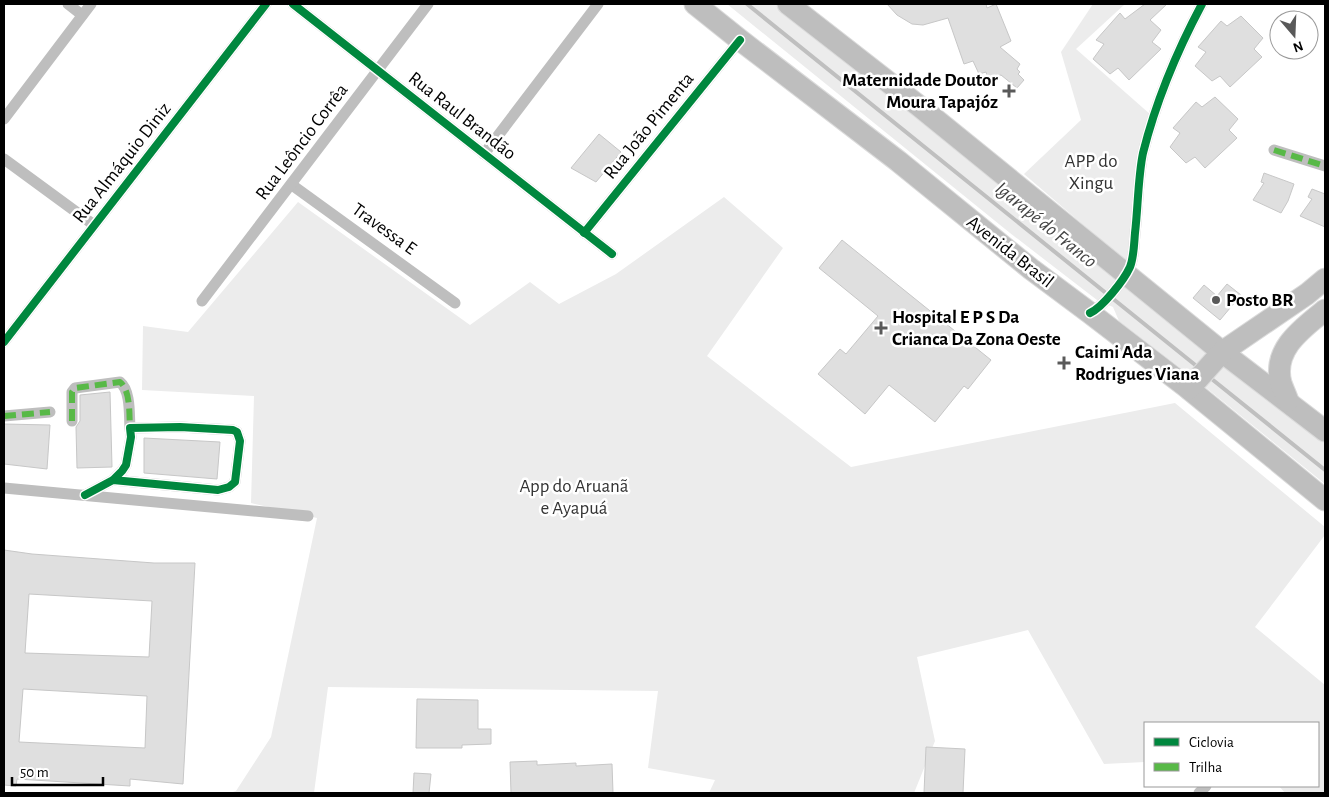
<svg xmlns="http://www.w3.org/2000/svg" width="1329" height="797" font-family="'Alegreya Sans',sans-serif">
<rect width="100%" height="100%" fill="#fff"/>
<g fill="#ececec">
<path d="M727 4H775L816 35 1302 424 1325 443V484L1204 386 1119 321 1113 307 1097 300 1010 233Z"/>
<path d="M1093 4H1125L1076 49 1151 115 1137 155 1129 264 1024 174 1081 120 1061 52Z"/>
<path d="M724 197 783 248 707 356 851 467 1175 403 1325 527V535L1255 627 1325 685V793H1285L1279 786H1318V723H1145V762L1104 764 1028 630 917 657 935 741 914 793H709L715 780 648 768 658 691 328 687 314 793H230L236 791 271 737 317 518 251 503 254 396 142 390 143 326 188 332 298 202 470 325 530 282 559 304 616 274Z"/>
</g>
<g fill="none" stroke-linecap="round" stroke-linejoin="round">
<g stroke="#bfbfbf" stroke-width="4">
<path d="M747 4 1199 368"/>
<path d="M1208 376 1325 470"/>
</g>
</g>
<g fill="#dfdfdf" stroke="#c7c7c7" fill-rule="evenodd">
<path d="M887 4H986L987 8 996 4 1011 41 1000 47 1020 64 1017 69 1020 72 1018 74 1024 80 1017 88 1001 75 988 79 986 72 979 74 973 61 964 64 948 18 923 25 912 24 897 15Z"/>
<path d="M1145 4H1167L1150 20 1161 30 1152 42 1161 49 1129 80 1118 68 1110 74 1093 59 1104 44 1096 40 1120 13 1125 19Z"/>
<path d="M1241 16 1263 38 1254 49 1262 57 1230 87 1220 76 1212 81 1195 66 1206 52 1198 47 1221 21 1227 26Z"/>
<path d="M1215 97 1238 119 1229 130 1237 138 1205 168 1195 157 1186 163 1170 147 1180 133 1173 128 1196 102 1202 107Z"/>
<path d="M599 134 621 152 596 182 571 168Z"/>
<path d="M1264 173 1294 184 1288 201 1281 213 1253 200 1264 183 1261 182Z"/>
<path d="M1312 189 1325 194V227L1300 216 1312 199 1308 197Z"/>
<path d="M842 240 991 360 968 389 964 386 935 422 889 385 865 414 818 374 840 349 846 354 878 316 819 268Z"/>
<path d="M1227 284 1241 295 1220 320 1193 298 1204 285 1217 296Z"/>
<path d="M110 392 112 467 77 468 76 427 80 421V395Z"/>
<path d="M4 424 50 425 47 469 4 464Z"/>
<path d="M144 438 220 442 217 479 144 473Z"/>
<path d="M4 550 32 554 154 563H195L183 784 130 779V786L17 779 16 786 4 785ZM29 594 152 601 149 657 25 653ZM23 689 147 696 145 748 19 742Z"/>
<path d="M417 699 478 700V729H491V744L462 745V748H416Z"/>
<path d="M926 747 965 749 963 793H924Z"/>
<path d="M537 761V765L576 763V766L612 764 613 793H511L510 762Z"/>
<path d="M414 773 431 774 429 793H413Z"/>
</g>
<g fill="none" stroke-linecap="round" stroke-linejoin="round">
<g stroke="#dbdbdb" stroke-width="23">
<g id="highway">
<path d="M695 4 740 40 898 161 1031 269 1090 313 1189 389 1325 500"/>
<path d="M788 4 919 106 1222 352 1325 431"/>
<path d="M1189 389 1222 352 1307 294 1325 279"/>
<path d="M1288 401C1286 395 1283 389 1281 383 1272 349 1303 328 1325 310"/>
</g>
</g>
<g stroke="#bebebe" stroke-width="11">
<path d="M68 4 82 15"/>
<path d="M293 4 612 254"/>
<path d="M4 119 91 4"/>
<path d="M1274 150 1325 166"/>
<path d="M484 154 598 4"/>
<path d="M4 159 94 225"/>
<path d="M292 185 455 303"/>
<path d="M584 233 740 40"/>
<path d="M202 301 428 4"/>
<path d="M1090 313C1103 307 1124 280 1130 267 1134 257 1134 244 1135 233 1138 208 1138 177 1143 153 1156 101 1177 51 1202 4"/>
<path d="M4 342 266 4"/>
<path d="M4 416 50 412"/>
<path d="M72 421V392L75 388 120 382C131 391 129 415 130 428"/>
<path d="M4 488 308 516"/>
<path d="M85 495 113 480 122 471 126 465 131 437 130 428 180 427 233 430 237 432 240 441 235 482 229 487 218 490 113 480"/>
<path d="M1199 793 1206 786"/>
</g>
<use href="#highway" stroke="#bebebe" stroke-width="21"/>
<g stroke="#58b947" stroke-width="6" stroke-dasharray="12 6" stroke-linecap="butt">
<path d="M1274 150 1325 166"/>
<path d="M4 416 50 412"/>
<path d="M72 421V392L75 388 120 382C131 391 129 415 130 428"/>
</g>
<g stroke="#fff" stroke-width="11">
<g id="cycleway">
<path d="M293 4 612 254"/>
<path d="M584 233 740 40"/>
<path d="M1090 313C1103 307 1124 280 1130 267 1134 257 1134 244 1135 233 1138 208 1138 177 1143 153 1156 101 1177 51 1202 4"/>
<path d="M4 342 266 4"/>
<path d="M85 495 113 480 122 471 126 465 131 437 130 428 180 427 233 430 237 432 240 441 235 482 229 487 218 490 113 480"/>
</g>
</g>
<use href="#cycleway" stroke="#00873e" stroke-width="8"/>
</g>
<g fill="#595959" stroke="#fff" stroke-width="2">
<path d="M1006.5 83.5h5v5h5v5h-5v5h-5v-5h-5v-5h5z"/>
<circle cx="1216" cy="300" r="5"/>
<path d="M878.5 320.5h5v5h5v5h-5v5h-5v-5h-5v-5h5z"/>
<path d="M1061.5 355.5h5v5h5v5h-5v5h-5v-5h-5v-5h5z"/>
</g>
<g text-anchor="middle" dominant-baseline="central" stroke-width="5" stroke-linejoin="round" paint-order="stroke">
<g font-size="19" font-weight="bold" fill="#000" stroke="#fff" text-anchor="start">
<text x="998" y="80" text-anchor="end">Maternidade Doutor<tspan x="998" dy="22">Moura Tapajóz</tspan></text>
<text x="1226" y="300">Posto BR</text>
<text x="892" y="317">Hospital E P S Da<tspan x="892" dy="22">Crianca Da Zona Oeste</tspan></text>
<text x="1075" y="352">Caimi Ada<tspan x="1075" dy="22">Rodrigues Viana</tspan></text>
</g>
<g font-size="19" fill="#000" stroke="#fff">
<text transform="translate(462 116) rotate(38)">Rua Raul Brandão</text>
<text transform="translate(649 126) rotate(-51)">Rua João Pimenta</text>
<text transform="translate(302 142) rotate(-53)">Rua Leôncio Corrêa</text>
<text transform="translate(122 163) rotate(-52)">Rua Almáquio Diniz</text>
<text transform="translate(384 229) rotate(36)">Travessa E</text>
<text transform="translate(1010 252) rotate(38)">Avenida Brasil</text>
</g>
<g font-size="19" fill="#333" stroke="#fff">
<text x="1091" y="161">APP do<tspan x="1091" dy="22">Xingu</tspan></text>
<text x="574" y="486">App do Aruanã<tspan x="574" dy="22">e Ayapuá</tspan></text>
</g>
<g font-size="20" font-style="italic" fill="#444" stroke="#fff">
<text transform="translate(1046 225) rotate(39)">Igarapé do Franco</text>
</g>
</g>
<rect width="1329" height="797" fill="none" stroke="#000000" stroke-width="10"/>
<rect x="1144" y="722" width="175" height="65" fill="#ffffff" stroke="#999999"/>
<rect x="1154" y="738" width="25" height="8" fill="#00873e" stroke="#999999"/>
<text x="1189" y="747" font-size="15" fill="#000000">Ciclovia</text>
<rect x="1154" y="763" width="25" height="8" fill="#58b947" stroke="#999999"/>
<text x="1189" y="772" font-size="15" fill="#000000">Trilha</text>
<g transform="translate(1294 35) rotate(161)"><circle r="24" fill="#ffffff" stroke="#999999"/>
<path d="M0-4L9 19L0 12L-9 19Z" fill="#595959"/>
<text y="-8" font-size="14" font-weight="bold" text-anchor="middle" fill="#000000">N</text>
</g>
<path d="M12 777v8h91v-8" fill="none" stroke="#000000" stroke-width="2.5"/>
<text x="20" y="777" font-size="15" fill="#000000" stroke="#ffffff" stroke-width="4" paint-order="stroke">50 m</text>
</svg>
